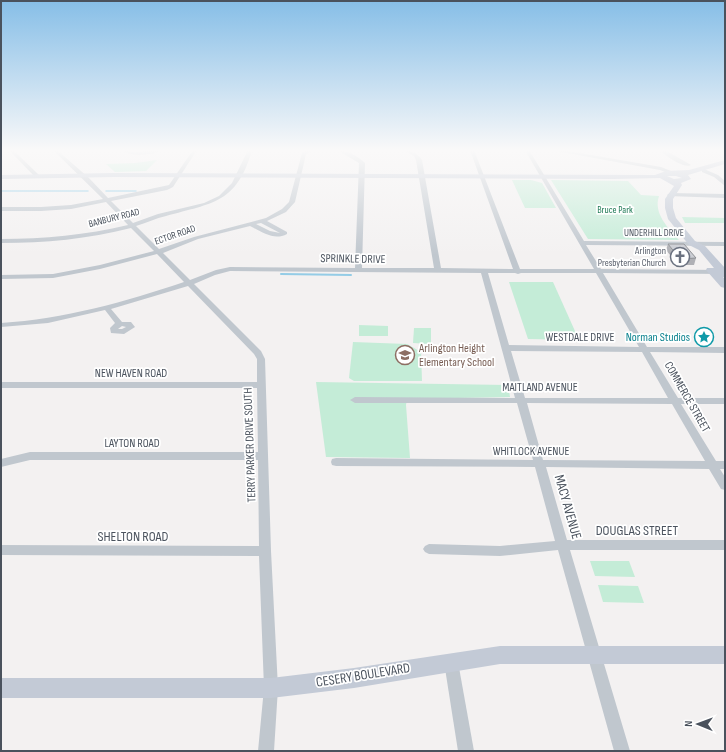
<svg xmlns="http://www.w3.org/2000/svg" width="726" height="752" font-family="'Sofia Sans Condensed',sans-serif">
<rect width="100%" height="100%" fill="#f3f1f1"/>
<g fill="#c4ecd7">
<path d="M157 160 146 171 115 172 106 164 135 163Z"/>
<path d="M512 180H531L542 183 556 208H525Z"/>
<path d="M551 180 628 181 641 195 659 196C653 213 668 228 679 240L588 239Z"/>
<path d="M682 217 725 218V223H685Z"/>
<path d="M509 282H553L579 340 528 339Z"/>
<path d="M359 325 388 326V336H359Z"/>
<path d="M414 328H431V344L413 343Z"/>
<path d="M353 342 407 344 421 352 422 381H354L349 378Z"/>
<path d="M316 382 508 385 510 397 407 399 406 405 410 458 326 457Z"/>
<path d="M590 561H629L635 577 595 576Z"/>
<path d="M598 585 638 586 644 603 603 602Z"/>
</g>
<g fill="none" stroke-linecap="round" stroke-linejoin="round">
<g stroke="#94cce6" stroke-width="1.5">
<path d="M1 191H88"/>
<path d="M106 191H136"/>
</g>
<path stroke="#94cce6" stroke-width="2" d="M281 274 351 275"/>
<g fill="#c0c7ce" fill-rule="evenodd">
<path d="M9 150H13L40 176V178H36Z"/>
<path d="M53 150H57L89 178 108 198 169 185 193 150H197L173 187 167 190 111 201 133 223 158 214 204 203 219 196 232 183 248 150H252C237 203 213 203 166 216 156 218 146 223 136 226L159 249 194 237 266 218 282 209 289 202 302 153 307 150H312L306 154 295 202 286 212 267 221 287 232V234C274 241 262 232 250 226L198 239 163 253 190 280 216 270 230 267 355 268 359 163 337 150C346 150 358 156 365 163L362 268H434L416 160 414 156 403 150C411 150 417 153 422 160L441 268 513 269 470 150H474L520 269H594L525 150H529L584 241 725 242V246L586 245 601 269 725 270V274L603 273 647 347H725V353L650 352 678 398H725V404H681L716 461H725V469H720L725 477V490L721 489 709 469 546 467 567 540H725V550H570L630 751H614L558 550 500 556 429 554 425 552 423 549 425 546 429 544 500 546 555 541 535 467 336 466 332 465 331 462 332 459 336 458 533 460 517 403H355L350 400 355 397 515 398 481 273 230 271 215 275 194 284 261 351 265 359 271 551 278 688 274 751H258L264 688 259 556 1 555V545L259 546 258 460H30L1 467V459L30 452H258L257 388H1V382H257V359L254 354 188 286 111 309 122 322H131L135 327 124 334 111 333 110 328 115 323 105 310 48 323 1 327V323C64 319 125 302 184 282L157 254 100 269 53 278 1 279V275L53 274 100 265 154 251 131 228C88 239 45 243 1 243V239C44 239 86 235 128 225L106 202 71 209 41 211H1V207H41L71 205 103 199ZM261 223 280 233 270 231 256 224ZM488 273H515L518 274 521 273H596L639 347 509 345ZM122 326 126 327 122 329H118ZM511 351 642 352 668 398H525ZM527 403 672 404 705 461 543 460Z"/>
<path d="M123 150C128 150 131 153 136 152 145 152 153 149 162 150 153 155 130 158 123 150Z"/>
<path d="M554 150H562L661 167 676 173 673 175 660 170 556 151Z"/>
<path d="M660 150H665L691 165C684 169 664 155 660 150Z"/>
<path d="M704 169 718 175 725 181V186L714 177 702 172V170Z"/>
<path d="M670 193 725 194V198L668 196 667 195Z"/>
<path d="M451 655 456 657 458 662 474 751H458L444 662 446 657Z"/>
</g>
<g fill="#c3cad6" fill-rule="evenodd">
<path d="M725 160V164L688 175 691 179 681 183 682 185 673 199V208L676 218 695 241 705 246 725 268V277H723L725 279V288L721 287 706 270 707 268H714L699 250 689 245 668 219 665 208V199L674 186 660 178 613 179 114 177 1 179V175L114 173 655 175 666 171 689 170ZM667 176H676L682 178 674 179Z"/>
<path d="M500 646H725V664H500L354 688 271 698H1V678H271L354 668Z"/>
</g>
</g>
<path fill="#afb0b5" d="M668 244 696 258 694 265H678L666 250Z"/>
<path fill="#cbcdd3" stroke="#8e9094" d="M668 244H684L696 258 680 259Z"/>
<linearGradient id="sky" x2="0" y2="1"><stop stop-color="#86bee7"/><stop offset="0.59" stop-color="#faf9f9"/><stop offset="1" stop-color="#faf9f9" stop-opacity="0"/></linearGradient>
<rect width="726" height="255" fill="url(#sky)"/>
<defs>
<g id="church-ring" transform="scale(1)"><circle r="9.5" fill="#fff" stroke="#6b7280" stroke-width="1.5"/><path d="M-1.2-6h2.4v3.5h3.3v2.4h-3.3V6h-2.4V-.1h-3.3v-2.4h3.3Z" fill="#6b7280"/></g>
<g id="sight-ring" transform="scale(1)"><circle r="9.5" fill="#fff" stroke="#0f9aa8" stroke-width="1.5"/><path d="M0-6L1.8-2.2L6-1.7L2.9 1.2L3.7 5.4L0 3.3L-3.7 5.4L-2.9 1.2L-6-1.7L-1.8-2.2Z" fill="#0f9aa8"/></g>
<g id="school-ring" transform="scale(1)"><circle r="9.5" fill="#fff" stroke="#8d6e63" stroke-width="1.5"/><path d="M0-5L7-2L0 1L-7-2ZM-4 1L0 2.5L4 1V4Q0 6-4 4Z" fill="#8d6e63"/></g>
</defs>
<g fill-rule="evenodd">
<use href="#church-ring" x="680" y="257"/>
<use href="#sight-ring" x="704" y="337"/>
<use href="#school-ring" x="405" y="355"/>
</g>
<g text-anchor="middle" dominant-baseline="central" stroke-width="3.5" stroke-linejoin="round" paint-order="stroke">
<g font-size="10" fill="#1f7a56" stroke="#fff">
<text x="615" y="210">Bruce Park</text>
</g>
<g font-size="10" fill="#4a525d" stroke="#fff">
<text transform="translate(114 218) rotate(-14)">BANBURY ROAD</text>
<text x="654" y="233">UNDERHILL DRIVE</text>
<text transform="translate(175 235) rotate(-19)">ECTOR ROAD</text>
</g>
<g font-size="10" fill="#5b616d" stroke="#fff" text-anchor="end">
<text x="666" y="251">Arlington<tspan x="666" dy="12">Presbyterian Church</tspan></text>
</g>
<g font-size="12" fill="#4a525d" stroke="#fff">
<text transform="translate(353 259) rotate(1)">SPRINKLE DRIVE</text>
<text x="580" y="337">WESTDALE DRIVE</text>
<text x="131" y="373">NEW HAVEN ROAD</text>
<text x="540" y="387">MAITLAND AVENUE</text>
<text transform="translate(687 397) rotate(60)">COMMERCE STREET</text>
<text x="132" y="443">LAYTON ROAD</text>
<text transform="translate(250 445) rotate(-92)">TERRY PARKER DRIVE SOUTH</text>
<text x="531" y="451">WHITLOCK AVENUE</text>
</g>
<g font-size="12" fill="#0d838f" stroke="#fff" text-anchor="end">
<text x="690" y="337">Norman Studios</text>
</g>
<g font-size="12" fill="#785e54" stroke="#fff" text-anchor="start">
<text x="419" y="348">Arlington Height<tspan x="419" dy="14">Elementary School</tspan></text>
</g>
<g font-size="14" fill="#4a525d" stroke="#fff">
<text transform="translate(568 507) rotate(74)">MACY AVENUE</text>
<text x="637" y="530">DOUGLAS STREET</text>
<text x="133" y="536">SHELTON ROAD</text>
<text transform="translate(363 675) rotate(-9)">CESERY BOULEVARD</text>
</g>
</g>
<rect width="726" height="752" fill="none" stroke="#4a525d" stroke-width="4"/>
<g transform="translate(698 724) rotate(271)" stroke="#ffffff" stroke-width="3" paint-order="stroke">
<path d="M0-3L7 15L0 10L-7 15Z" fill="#4a525d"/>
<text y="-6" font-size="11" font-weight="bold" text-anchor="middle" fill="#4a525d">N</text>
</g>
</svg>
